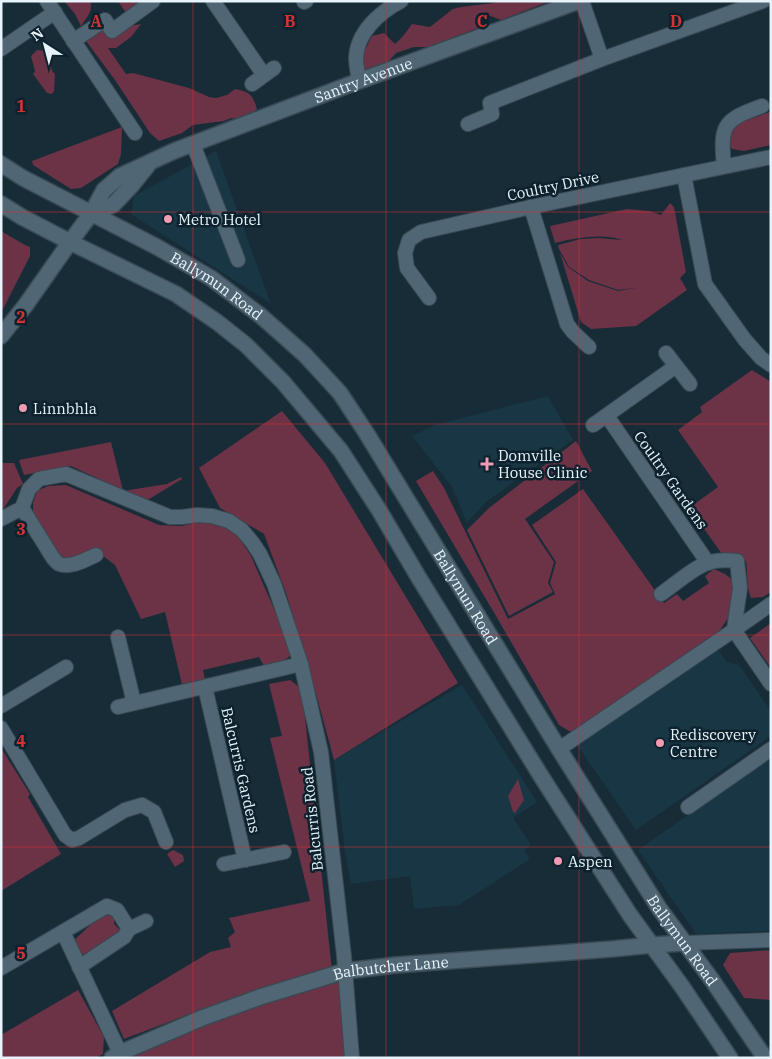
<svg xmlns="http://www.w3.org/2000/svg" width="772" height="1059" font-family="'IBM Plex Serif',serif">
<rect width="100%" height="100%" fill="#172c37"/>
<g fill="#193645">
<path d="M216 151 271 304 131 214 134 196Z"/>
<path d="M548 396 573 440 487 501 467 523 452 487 412 436 435 425Z"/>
<path d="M717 648 727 662 739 665 771 711V736L636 830 577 745Z"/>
<path d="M462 685 537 802 513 818 531 845 524 850 530 859 459 905 414 909 410 876 351 884 345 852 334 760Z"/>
<path d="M771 757V931L696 934 638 850Z"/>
</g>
<g fill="#6c3246">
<path d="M64 1H90C94 11 86 18 81 26L75 14Z"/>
<path d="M118 1H142L126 13Z"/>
<path d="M499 1H550L501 20 483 13 478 28 428 47H414L396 53 388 62 364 70 361 66 363 54 372 36 384 33 395 44 404 35 412 24 430 27 453 9 461 7 494 3Z"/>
<path d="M141 24 131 37 116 48H108L126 74 133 73 189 88 209 97 216 98 227 95 235 89C250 92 253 95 257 109L245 120 231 118 224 121 193 125 182 133 159 141 150 133 115 80 83 37 100 27H124Z"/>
<path d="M37 50 46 51 49 57 52 71 55 74 54 91 52 94 47 93 33 74 35 71 31 56Z"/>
<path d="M770 112 771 145 744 151 732 149 727 140 733 125Z"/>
<path d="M122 127 121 154 118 164 81 188 71 189 33 165 32 161Z"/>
<path d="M670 203 674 207 686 272 680 278 687 290 636 326 591 329 581 322 560 253 568 267 588 281 618 291 635 288 618 290 589 280 569 267 559 249 558 245 581 239 598 238 622 240C602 233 575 238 555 243L550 226 627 209 649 211 661 215Z"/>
<path d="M1 231 25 245 30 247V256L1 313Z"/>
<path d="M752 370 771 382V592L763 597 751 598C746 586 748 574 746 562L734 553 722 554 689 508 718 487 678 430 702 412 700 407Z"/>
<path d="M282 411 325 463 458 683 334 760 315 690 286 593 264 534 220 508 199 468Z"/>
<path d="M576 441 592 471 525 519 554 562 548 583 553 592 509 616 467 530 489 508Z"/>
<path d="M111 442 123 491 167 484 181 477 182 479 146 501 71 466 24 475 19 460Z"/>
<path d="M1 463H14L23 484 17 488 4 508 1 509Z"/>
<path d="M433 471 444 488 508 619 555 594 550 583 556 562 532 525 583 489 664 603 677 594 683 601 709 583 705 576 714 569 725 574 733 580 734 585 733 611 718 633 577 732 569 731 559 725 496 616 416 481Z"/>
<path d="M66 485 159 525 182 526 208 519 236 533 251 556 291 648 290 656 281 663 264 666 259 657 203 670 206 684 183 689 165 612 141 619 115 565 99 553 68 561 60 557 33 512V503L37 491 48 486Z"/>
<path d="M771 623V668L750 638Z"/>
<path d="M290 680 302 689 332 971 219 1003 124 1039 112 1011 210 952 231 947 228 938 235 932 229 918 310 901 270 738 282 736 269 684Z"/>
<path d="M1 748 30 794 28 797 61 854 1 891Z"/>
<path d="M518 779 524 800 515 813 513 812 508 796Z"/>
<path d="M173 850 183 855 184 861 175 867 167 854Z"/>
<path d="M102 914 114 916V924L122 932 77 958 68 946Z"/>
<path d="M771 950V1000L744 998 723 965 730 953Z"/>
<path d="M345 972 352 1058H113Z"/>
<path d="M78 990 104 1037 103 1054 96 1058H1V1035Z"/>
</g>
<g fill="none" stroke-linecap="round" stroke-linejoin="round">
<g stroke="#394a53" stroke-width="16">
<g id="minor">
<path d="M47 1 135 133"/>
<path d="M213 1 264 75"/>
<path d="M582 1 602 59"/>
<path d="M304 2 306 1"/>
<path d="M73 41 105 20 112 31 153 1"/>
<path d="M1 49 55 12"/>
<path d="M359 81C358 74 356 65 356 58 357 32 380 12 401 1"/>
<path d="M252 84 274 68"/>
<path d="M468 124 492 114 490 103 602 59 763 1"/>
<path d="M193 144 238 260"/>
<path d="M724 166C720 125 723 120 762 106"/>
<path d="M684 175 705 284 745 340 761 358 771 365"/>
<path d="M531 207 567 324 573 332 589 347"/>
<path d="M429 298 407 268 405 253 409 240 421 232 531 207 771 157"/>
<path d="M666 353 690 384"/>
<path d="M607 416 708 563"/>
<path d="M593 425 676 366"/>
<path d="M22 508 53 558C55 560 57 563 59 564 70 569 87 559 96 555"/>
<path d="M1 519 22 508 29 489 39 479 66 474 170 517H182L197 515 212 516 229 521 242 530 252 542 260 554 274 584 301 664 321 752 344 956 352 1058"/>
<path d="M661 594C674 585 694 567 708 563 716 560 729 560 737 561L740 588 734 630"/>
<path d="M734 630 771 684"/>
<path d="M118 637 134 703"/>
<path d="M205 687 245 860"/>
<path d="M1 706 66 667"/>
<path d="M118 707 301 664"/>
<path d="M1 728 65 835 72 840 79 838 125 810 142 805 154 812 166 842"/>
<path d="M559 749 734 630 771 604"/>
<path d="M688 807 771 749"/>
<path d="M224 864 284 852"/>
<path d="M129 929 146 921"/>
<path d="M63 932 120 1053"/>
<path d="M684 943 771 940"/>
<path d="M1 968 107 906 117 910 129 929 124 937 79 967"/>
</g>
</g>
<g stroke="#394a53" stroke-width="18">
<g id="tertiary">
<path d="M1 336 25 306 70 242"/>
<path id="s1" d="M112 1058 120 1053 202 1018 260 997 345 971 396 965 612 949 652 945 684 943"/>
</g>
</g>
<g stroke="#394a53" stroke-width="18">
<g id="secondary">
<path id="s2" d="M1 164 23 178 157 247 211 278 261 316 305 355 340 393 367 434 559 749 659 908 712 980 765 1058"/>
<path d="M1 204 22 217 70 242 176 294 217 322 246 345 283 382 341 451 379 510 419 578 541 776 630 915 683 988 730 1058"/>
<path d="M91 214 113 205 132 185 148 165"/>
<path id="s3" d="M70 242 91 214 104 190 120 176 174 151 359 81 579 1"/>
</g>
</g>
<use href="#minor" stroke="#506674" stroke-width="14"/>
<use href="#tertiary" stroke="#506674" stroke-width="15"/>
<use href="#secondary" stroke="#506674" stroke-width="15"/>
</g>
<path fill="none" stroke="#d73233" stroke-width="1" stroke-opacity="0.55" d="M193 1V1058M386 1V1058M579 1V1058M1 212H771M1 424H771M1 635H771M1 847H771"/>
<g fill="#f09ab4" stroke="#0d222d" stroke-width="2">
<circle cx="168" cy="219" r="5"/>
<circle cx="23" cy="408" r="5"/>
<path d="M484.5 456.5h5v5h5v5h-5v5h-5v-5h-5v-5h5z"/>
<circle cx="660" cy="743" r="5"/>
<circle cx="558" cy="861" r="5"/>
</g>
<g text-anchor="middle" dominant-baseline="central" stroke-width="5" stroke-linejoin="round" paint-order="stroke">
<g font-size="15" fill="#e7f4fc" stroke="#0d222d">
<text stroke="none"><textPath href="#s3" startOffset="345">Santry Avenue</textPath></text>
<text transform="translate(553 186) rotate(-12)">Coultry Drive</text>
<text stroke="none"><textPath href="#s2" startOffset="248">Ballymun Road</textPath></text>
<text transform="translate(671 480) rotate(55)">Coultry Gardens</text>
<text stroke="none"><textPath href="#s2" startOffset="652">Ballymun Road</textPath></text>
<text transform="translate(241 770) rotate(77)">Balcurris Gardens</text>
<text transform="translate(312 819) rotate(-96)">Balcurris Road</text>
<text stroke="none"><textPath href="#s2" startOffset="1058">Ballymun Road</textPath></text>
<text stroke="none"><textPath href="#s1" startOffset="295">Balbutcher Lane</textPath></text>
</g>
<g font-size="15" fill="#e7f4fc" stroke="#0d222d" text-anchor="start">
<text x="178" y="219">Metro Hotel</text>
<text x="33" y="408">Linnbhla</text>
<text x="498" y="455">Domville<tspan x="498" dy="17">House Clinic</tspan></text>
<text x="670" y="734">Rediscovery<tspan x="670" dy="17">Centre</tspan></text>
<text x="568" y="861">Aspen</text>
</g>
</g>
<g font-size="16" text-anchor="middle" font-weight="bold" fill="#d73233" stroke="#0d222d" stroke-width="5" stroke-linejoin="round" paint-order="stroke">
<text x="96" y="27">A</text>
<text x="290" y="27">B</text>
<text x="482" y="27">C</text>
<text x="676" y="27">D</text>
<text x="21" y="112">1</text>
<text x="21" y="323">2</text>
<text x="21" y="535">3</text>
<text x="21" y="747">4</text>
<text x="21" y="959">5</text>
</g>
<rect width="772" height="1059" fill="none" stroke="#e7f4fc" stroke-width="5"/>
<g transform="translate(45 45) rotate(324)" stroke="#0d222d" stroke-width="4" paint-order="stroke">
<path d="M0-4L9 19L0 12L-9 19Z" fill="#e7f4fc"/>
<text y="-8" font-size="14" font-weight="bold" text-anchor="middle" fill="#e7f4fc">N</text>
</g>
</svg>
